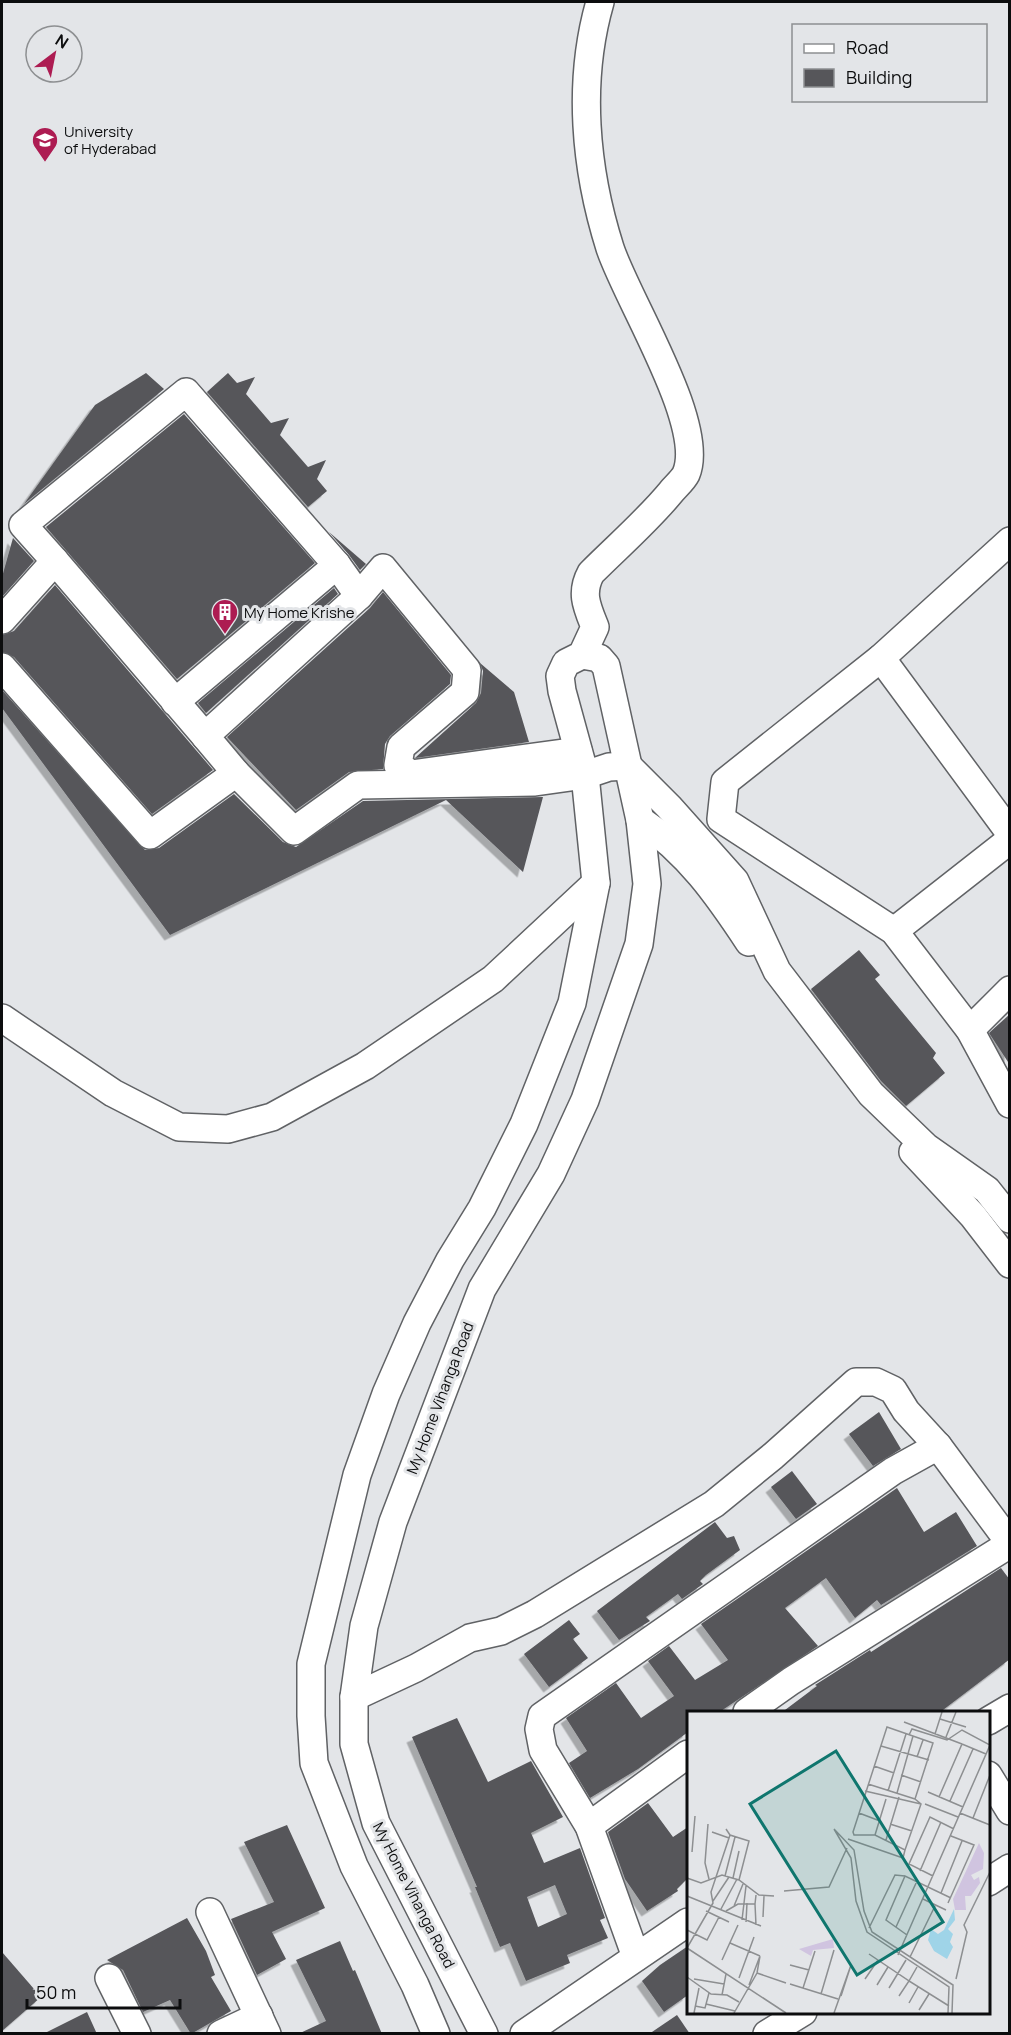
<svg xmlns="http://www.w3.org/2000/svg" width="1011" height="2035" font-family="Manrope,sans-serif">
<defs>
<filter id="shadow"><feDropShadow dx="-5.5" dy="5.5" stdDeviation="0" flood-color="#0004"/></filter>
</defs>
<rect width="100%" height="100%" fill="#e3e5e8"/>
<g fill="#56565a" fill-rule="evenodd" filter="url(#shadow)">
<path d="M146 373 164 389 24 504 95 405Z"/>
<path d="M228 373 237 383 255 377 246 394 271 423 289 418 280 435 308 467 326 460 317 479 327 491 308 507 207 392Z"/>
<path d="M184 414 315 563 177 679 46 527Z"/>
<path d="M329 532 366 564 360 570 349 555Z"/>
<path d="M13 538 34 561 2 597V577Z"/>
<path d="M55 585 213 770 152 814 14 657 2 652V635L14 631Z"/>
<path d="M334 588 338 594 206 713 198 703Z"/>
<path d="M383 592 451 675 450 684 390 736 385 744 383 769 349 772 296 810 227 737 370 608Z"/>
<path d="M480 663 514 692 529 742 415 758 476 703 481 693 483 671Z"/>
<path d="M2 690 145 850 159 848 234 794 283 842 296 847 363 801 543 797 523 872 446 800 170 935 2 708Z"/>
<path d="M859 950 880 975 875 979 936 1053 933 1058 945 1073 906 1106 881 1081 811 989Z"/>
<path d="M1010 1014V1065L989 1033Z"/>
<path d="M879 1412 901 1449 873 1466 849 1434Z"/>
<path d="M792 1471 817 1504 796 1519 771 1487Z"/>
<path d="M897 1488 924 1532 956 1512 977 1546 881 1605 877 1600 855 1618 826 1578 785 1608 818 1646 718 1713H688V1732L638 1769 590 1798 569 1763 587 1751 566 1718 616 1683 641 1718 674 1696 648 1661 669 1646 695 1680 728 1660 701 1624Z"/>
<path d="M715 1522 727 1538 734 1536 740 1550 706 1575 700 1581 703 1584 682 1599 678 1594 646 1617 650 1621 619 1640 597 1611Z"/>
<path d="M1001 1568 1010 1580V1659L939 1713H781L817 1686 815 1685 870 1650 871 1652Z"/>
<path d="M569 1620 580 1634 573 1639 588 1658 549 1687 524 1654Z"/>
<path d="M457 1718 488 1782 531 1761 563 1817 531 1833 544 1863 580 1848 605 1918 600 1920 608 1938 567 1955 570 1963 526 1981 510 1943 500 1947 475 1887H477L412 1737ZM555 1885 567 1914 538 1927 527 1897Z"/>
<path d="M648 1803 673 1837 688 1827V1878L677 1889 678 1891 647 1911 625 1879 608 1832Z"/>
<path d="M287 1825 325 1908 272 1932 286 1959 257 1975 231 1919 274 1902 244 1842Z"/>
<path d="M187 1918 206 1951 215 1975 211 1977 231 2011 191 2034 170 2000 143 2012 123 1970 107 1960Z"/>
<path d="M340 1941 353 1971 355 1970 382 2034H298L326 2021 296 1960Z"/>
<path d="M688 1946V1995L664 2012 642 1981 660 1965Z"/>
<path d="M2 1952 41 1997 2 2031Z"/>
<path d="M87 2012 97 2034H43Z"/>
<path d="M677 2015 690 2034H649Z"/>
</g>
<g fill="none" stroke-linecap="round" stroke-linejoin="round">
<g stroke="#606265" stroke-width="30">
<g id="minor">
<path d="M1010 541 881 658 725 782 721 819 894 931 970 1030 1010 1104"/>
<path d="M55 561 205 736"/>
<path d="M2 620 55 561 23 525 186 392 337 565 359 596"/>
<path d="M881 658 1010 833"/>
<path d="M2 667 150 835 236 773 294 831 358 785 535 782 585 775 609 767 628 766 669 807 735 881 777 971 871 1094 926 1147 987 1190 1010 1219"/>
<path d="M175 702 337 565"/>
<path d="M236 773 205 736 359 596 383 568 467 670 465 692 401 747 398 765 411 774 578 751"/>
<path d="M640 820C688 852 718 895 749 942"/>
<path d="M894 931 1010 840"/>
<path d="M2 1018 113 1093 179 1127 228 1129 272 1117 365 1066 493 979 596 883"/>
<path d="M970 1030 1010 990"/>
<path d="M913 1152 973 1216 1010 1264"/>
<path d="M354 1697 416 1668 470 1638 501 1631 535 1614 714 1504 773 1456 856 1382H876L893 1390 906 1411 938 1446"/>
<path d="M747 1712 791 1681 1010 1544"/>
<path d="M988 1721 1010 1708"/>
<path d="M988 1775 1010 1811"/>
<path d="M589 1826 688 1754"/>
<path d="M988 1882 1010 1868"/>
<path d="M210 1912 267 2034"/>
<path d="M636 1957 589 1826 543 1750 539 1729 542 1716 893 1471 938 1446 1010 1543"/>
<path d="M109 1978 137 2034"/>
<path d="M221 2034 259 2016"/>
<path d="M436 2034 415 1985 354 1866 314 1763 311 1716V1664L357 1475 386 1394 417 1323 450 1260 482 1208 524 1124 572 1003 596 883 585 775 562 691 560 676 566 663 582 655 595 627C587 607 580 593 591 573 618 546 647 521 671 492 675 487 683 480 686 474 707 425 627 300 610 248 585 169 577 82 600 2"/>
<path d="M484 2034 376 1823 354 1744V1697L364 1626 393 1522 482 1289 551 1174 585 1100 639 944 647 884 640 820 606 666 599 658 582 655"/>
<path d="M524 2034 688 1922"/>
<path d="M767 2034 803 2012"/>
</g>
</g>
<use href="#minor" stroke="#fff" stroke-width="27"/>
</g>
<defs>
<g id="university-pin" transform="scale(1.35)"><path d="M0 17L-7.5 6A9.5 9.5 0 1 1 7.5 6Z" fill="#ad1c52" stroke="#e3e5e8"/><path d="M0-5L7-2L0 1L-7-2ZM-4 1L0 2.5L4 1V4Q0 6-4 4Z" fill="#fff"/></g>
<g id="building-pin" transform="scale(1.35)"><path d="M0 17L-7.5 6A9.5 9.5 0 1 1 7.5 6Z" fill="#ad1c52" stroke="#e3e5e8"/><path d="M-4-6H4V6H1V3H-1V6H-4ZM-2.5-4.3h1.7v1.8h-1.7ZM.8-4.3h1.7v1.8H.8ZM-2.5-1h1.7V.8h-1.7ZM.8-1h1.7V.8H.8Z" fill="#fff"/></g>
</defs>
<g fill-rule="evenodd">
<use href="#university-pin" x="45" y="140"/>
<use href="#building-pin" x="225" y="612"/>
</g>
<g text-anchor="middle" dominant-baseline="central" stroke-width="6" stroke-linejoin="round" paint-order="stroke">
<g font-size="15" fill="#0c0d0e" stroke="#e3e5e8" text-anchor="start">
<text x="64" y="131">University<tspan x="64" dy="17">of Hyderabad</tspan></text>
<text x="244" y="612">My Home Krishe</text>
</g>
<g font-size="15" fill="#0c0d0e" stroke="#e3e5e8">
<text transform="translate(440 1398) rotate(-69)">My Home Vihanga Road</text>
<text transform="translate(414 1895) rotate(63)">My Home Vihanga Road</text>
</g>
</g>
<g transform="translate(687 1711)">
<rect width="303" height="303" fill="#e3e5e8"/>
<path d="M292 132 297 142 296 158 284 164 287 169 292 166 293 172 284 185H278L279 199H268L266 188ZM146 228 147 237 126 239 124 245 112 238Z" fill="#d0c4e0"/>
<path d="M267 198 268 209 261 218 266 223 263 231 266 236 260 248 247 240 241 229 244 218 251 223 257 219Z" fill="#9fd4e8"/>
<path fill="none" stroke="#8d8f91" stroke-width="1.5" d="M253 8 279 16M217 11 275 33M200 16 246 32 228 88 234 93 218 139 188 124H167L166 121ZM248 23 255 1M259 26 269 1M194 35 242 49M230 46 236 29M187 55 207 62M214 64 234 71M181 73 228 88M178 80 234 93M201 80 219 23M241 81 276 96M210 82 226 25M252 86 275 33 299 43M263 90 286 38M238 93 271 106M172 102 193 110M273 102 303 114M286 107 303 64M21 113 18 152 22 168M203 113 225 120M39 118 43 124 62 130 52 169M147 118 167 139 177 200 185 221 266 274 265 302M147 118 164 147 169 190 180 221 262 276 261 302M25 121 42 127M188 124 199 88M161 128 216 147 218 139M199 129 212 86M5 141 8 105M233 160 254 111M38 165 48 126M246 165 222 153 243 106 267 118M0 167 14 172 35 164 52 169 72 184 87 185M46 167 52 140M97 180 142 176 160 137M254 182 275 130M0 185 74 215M236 188 259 199M26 190 42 166M261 192 287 134 264 125M68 193 69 214M47 195 56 173M34 198 50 168M19 200 42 211M39 200 51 193H68L69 184M76 206 77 185M55 209 59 175M59 211 60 192M209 216 230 170M182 217 208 164 218 165M0 219 20 229 32 206M220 224 199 209 218 165 264 187M43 232 73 245M0 237 26 192 24 181 43 124M0 237 99 302M182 243 222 270 212 285M211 244 303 34 275 19 260 29 225 18 222 24M223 246 248 195M35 249 51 214M103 254 122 259M230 256 222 270 262 295M70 262 99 272M0 266 24 283 40 284 52 291M52 267 67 226M7 268 37 273M178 268 191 249M269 268 280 221 277 214 303 161M103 273 151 288M62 274 73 245M190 274 201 256M116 277 128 240M202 277 219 249M134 283 147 239M35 284 39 263M154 285 164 254M222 292 231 276M19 293 48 300M8 295 18 297 22 282M232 299 242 283M7 302 12 277M47 302 70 262 73 245M147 302 164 254"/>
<path fill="#0f766e" fill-opacity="0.15" stroke="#0f766e" stroke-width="3" d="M149 40 256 211 170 264 63 93Z"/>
<rect width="303" height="303" fill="none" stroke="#0c0d0e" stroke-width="3"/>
</g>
<rect width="1011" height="2035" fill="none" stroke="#0c0d0e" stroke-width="6"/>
<rect x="792" y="24" width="195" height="78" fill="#e3e5e8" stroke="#8d8f91" stroke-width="1.5"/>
<rect x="804" y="44" width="30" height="9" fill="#ffffff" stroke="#8d8f91" stroke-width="1.5"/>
<text x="846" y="54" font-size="18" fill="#0c0d0e">Road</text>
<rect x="804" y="69" width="30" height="18" fill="#56565a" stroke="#8d8f91" stroke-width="1.5"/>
<text x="846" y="84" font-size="18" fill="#0c0d0e">Building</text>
<g transform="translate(54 54) rotate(32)"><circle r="28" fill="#e3e5e8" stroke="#8d8f91" stroke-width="1.5"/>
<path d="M0-4.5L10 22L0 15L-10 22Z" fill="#ad1c52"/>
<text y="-9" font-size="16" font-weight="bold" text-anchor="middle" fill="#0c0d0e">N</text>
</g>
<path d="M27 1999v9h153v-9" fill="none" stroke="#0c0d0e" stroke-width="3"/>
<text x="36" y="1999" font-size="18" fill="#0c0d0e" stroke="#e3e5e8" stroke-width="4.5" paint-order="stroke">50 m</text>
</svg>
